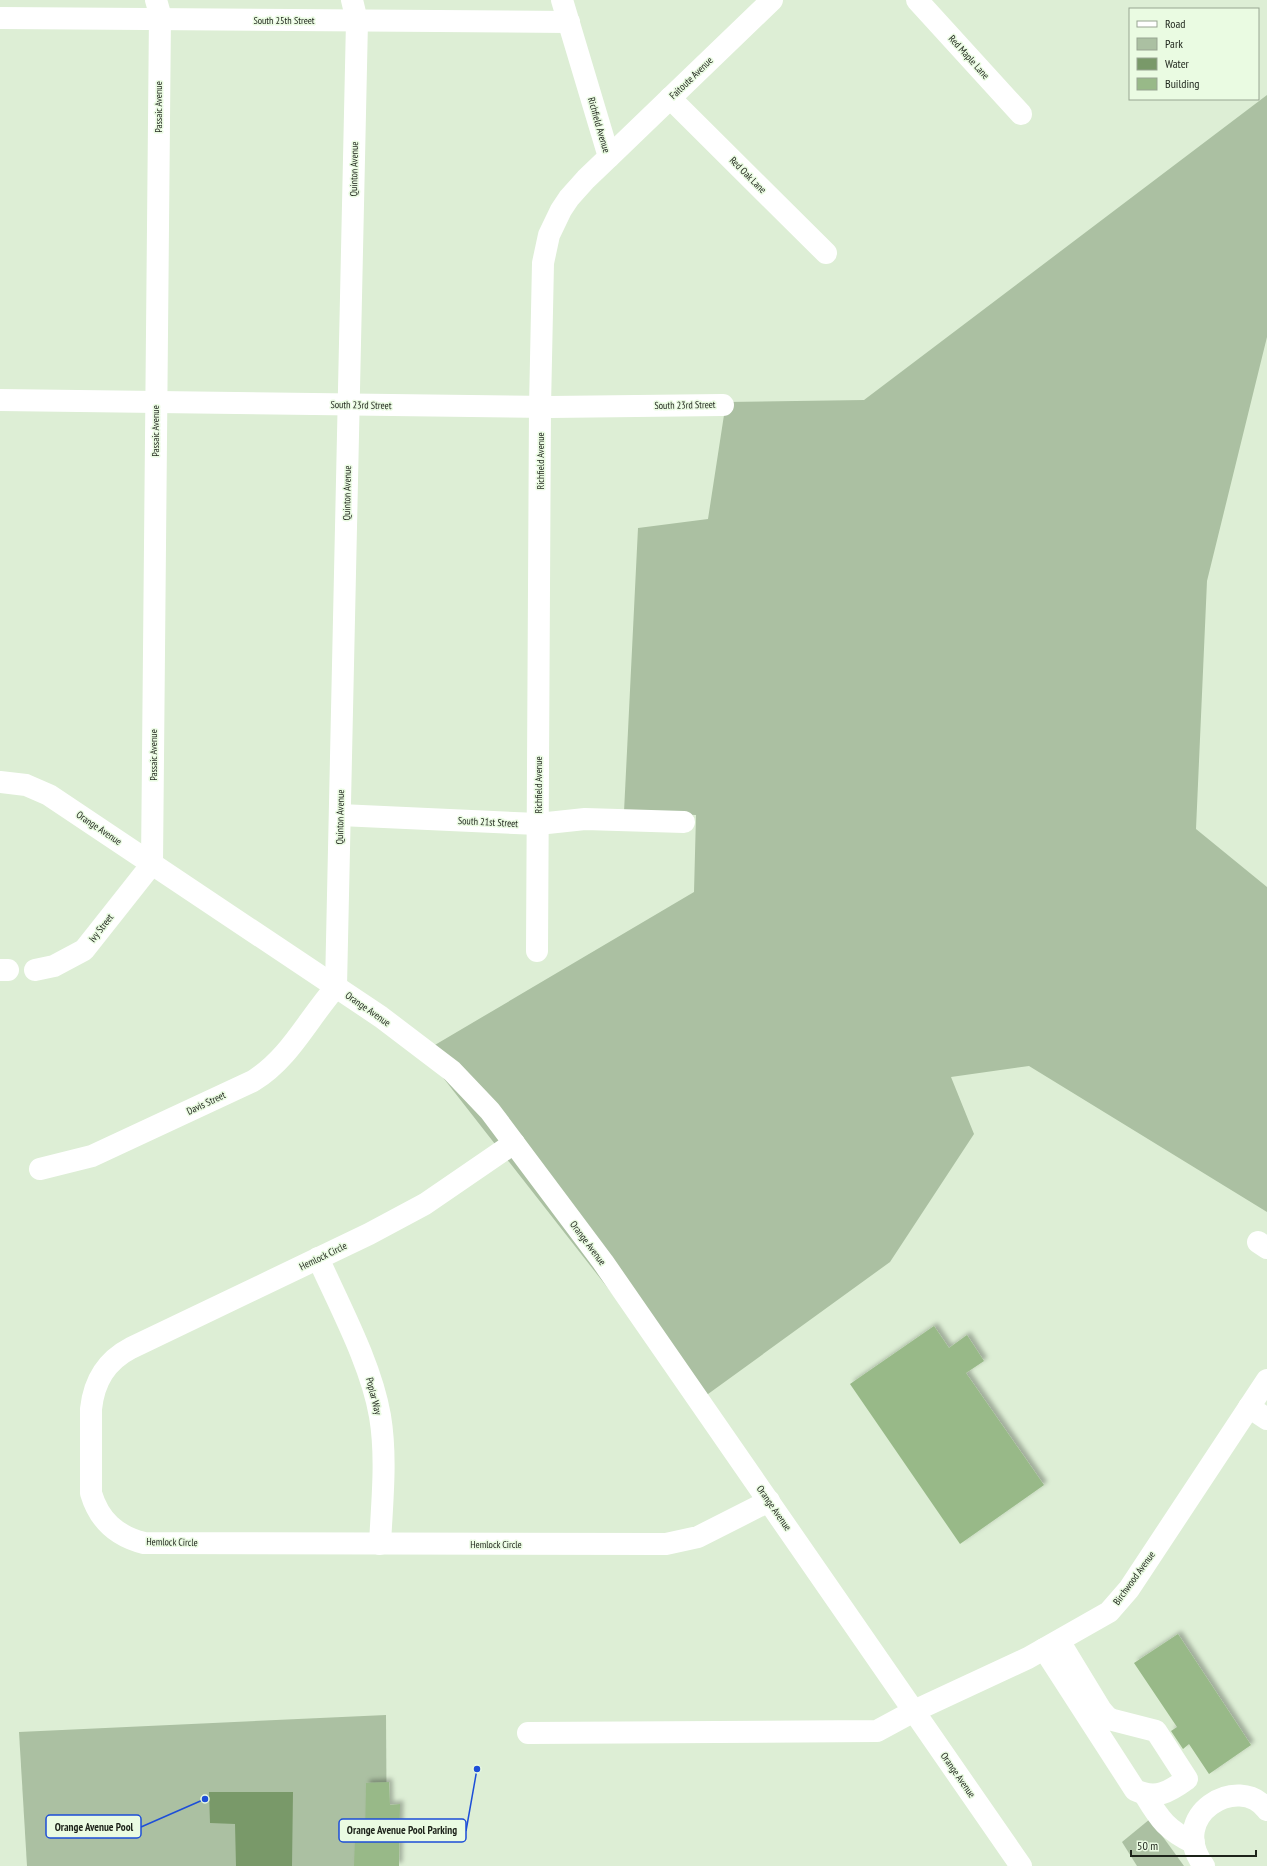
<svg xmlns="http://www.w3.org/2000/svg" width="1267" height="1866" font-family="'PT Sans Narrow',sans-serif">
<defs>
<filter id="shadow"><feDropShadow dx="3.5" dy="-3.5" stdDeviation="2" flood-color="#0004"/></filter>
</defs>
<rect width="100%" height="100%" fill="#ddeed5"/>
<g fill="#abc0a2">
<path d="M1267 95V337L1207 581 1196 829 1267 887V1212L1029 1066 951 1077 974 1134 890 1262 697 1402 423 1052 694 892 696 815 624 812 638 528 708 519 726 402 864 400Z"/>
<path d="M386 1715 387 1866H27L19 1732Z"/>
<path d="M1150 1819 1184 1866H1137L1122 1842Z"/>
</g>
<path fill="#799969" d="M209 1792H293L292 1866H236L235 1824 210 1823Z"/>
<g fill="#98b988" filter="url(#shadow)">
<path d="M934 1326 949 1348 967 1335 984 1361 966 1373 1044 1485 960 1544 850 1384Z"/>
<path d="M1178 1634 1251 1745 1209 1774 1189 1744 1183 1749 1171 1731 1177 1727 1134 1663Z"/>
<path d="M389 1782 390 1805 400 1804 399 1866H354L355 1838H365L366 1783Z"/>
</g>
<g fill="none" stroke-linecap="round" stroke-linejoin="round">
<g stroke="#fff" stroke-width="22">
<path d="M917 0 1021 114"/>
<path d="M0 18 569 22"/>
<path d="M670 98 826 253"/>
<path d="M609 157 772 0"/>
<path d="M0 400 550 407 723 405"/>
<path d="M0 782 26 785 49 795 381 1017 452 1071 490 1111 603 1262 1021 1866"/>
<path d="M340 815 538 824 585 819 684 822"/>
<path d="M537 951 540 407 543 263 549 235 561 210 569 198 586 179 609 157 562 0"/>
<path d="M0 970H8"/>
<path d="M35 970 54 966 84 950 152 864 160 14 156 0"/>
<path d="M514 1143 425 1204 369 1234 131 1348C106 1361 94 1381 91 1409V1493C99 1520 116 1536 144 1543L666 1544 698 1537 769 1501"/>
<path d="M40 1169 92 1156 253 1081C290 1058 307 1020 336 987L357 21 352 0"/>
<path d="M1258 1242 1267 1248"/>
<path d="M318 1258C340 1307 371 1364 380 1416 387 1458 382 1502 380 1544"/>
<path d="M1249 1407 1267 1419"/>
<path d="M1044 1649 1135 1790C1156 1800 1169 1792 1187 1779L1156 1731 1113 1720 1107 1717 1101 1710 1059 1641"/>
<path d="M528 1733 877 1731 914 1711 1028 1658 1109 1612 1129 1589 1267 1380"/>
<path d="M1145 1795C1160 1820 1167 1830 1194 1843"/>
<path d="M1204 1866C1166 1815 1239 1772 1267 1810"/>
</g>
</g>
<g text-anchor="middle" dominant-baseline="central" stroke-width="3" stroke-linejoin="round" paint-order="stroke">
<g font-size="10" fill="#1d231a" stroke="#eafbe2">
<text x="284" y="20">South 25th Street</text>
<text transform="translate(969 57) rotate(48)">Red Maple Lane</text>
<text transform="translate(691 78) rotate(-44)">Faitoute Avenue</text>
<text transform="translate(158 107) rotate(-90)">Passaic Avenue</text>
<text transform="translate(599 125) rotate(74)">Richfield Avenue</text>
<text transform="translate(354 169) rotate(-89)">Quinton Avenue</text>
<text transform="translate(748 175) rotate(45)">Red Oak Lane</text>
<text transform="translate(361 405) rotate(1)">South 23rd Street</text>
<text transform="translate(685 405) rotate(-1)">South 23rd Street</text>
<text transform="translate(155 431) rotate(-90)">Passaic Avenue</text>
<text transform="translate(540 461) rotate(-90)">Richfield Avenue</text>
<text transform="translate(347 493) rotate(-89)">Quinton Avenue</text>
<text transform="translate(153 755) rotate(-90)">Passaic Avenue</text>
<text transform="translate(538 785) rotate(-90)">Richfield Avenue</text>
<text transform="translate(340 817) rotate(-89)">Quinton Avenue</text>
<text transform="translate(488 822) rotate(3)">South 21st Street</text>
<text transform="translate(99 828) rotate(34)">Orange Avenue</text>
<text transform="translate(101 928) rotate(-52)">Ivy Street</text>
<text transform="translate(368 1009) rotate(35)">Orange Avenue</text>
<text transform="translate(206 1103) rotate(-25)">Davis Street</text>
<text transform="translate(588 1243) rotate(53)">Orange Avenue</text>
<text transform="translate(323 1256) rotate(-26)">Hemlock Circle</text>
<text transform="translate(374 1396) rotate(76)">Poplar Way</text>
<text transform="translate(774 1508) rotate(55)">Orange Avenue</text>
<text transform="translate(172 1542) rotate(1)">Hemlock Circle</text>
<text x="496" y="1544">Hemlock Circle</text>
<text transform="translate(1134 1578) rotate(-54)">Birchwood Avenue</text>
<text transform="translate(958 1775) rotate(55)">Orange Avenue</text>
</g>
</g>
<path fill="none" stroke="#1d4ed8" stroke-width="1.5" d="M205 1799L141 1827M477 1769L466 1831"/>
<g fill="#1d4ed8" stroke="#eafbe2" stroke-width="1.5">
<circle cx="205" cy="1799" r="4"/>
<circle cx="477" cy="1769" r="4"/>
</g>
<g fill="#eafbe2" stroke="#1d4ed8" stroke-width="1.5">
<rect x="46" y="1815" width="95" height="23" rx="4"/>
<rect x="339" y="1819" width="127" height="23" rx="4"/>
</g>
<g font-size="11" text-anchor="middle" font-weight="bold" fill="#1d231a">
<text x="94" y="1831">Orange Avenue Pool</text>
<text x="402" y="1834">Orange Avenue Pool Parking</text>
</g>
<rect x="1129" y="8" width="130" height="92" fill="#eafbe2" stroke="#98a592"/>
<rect x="1137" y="21" width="20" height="6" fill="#ffffff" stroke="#98a592"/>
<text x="1165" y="28" font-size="12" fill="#1d231a">Road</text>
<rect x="1137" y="38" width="20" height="12" fill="#abc0a2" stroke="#98a592"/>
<text x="1165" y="48" font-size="12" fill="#1d231a">Park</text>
<rect x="1137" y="58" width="20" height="12" fill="#799969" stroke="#98a592"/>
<text x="1165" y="68" font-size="12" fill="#1d231a">Water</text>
<rect x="1137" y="78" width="20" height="12" fill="#98b988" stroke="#98a592"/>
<text x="1165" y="88" font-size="12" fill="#1d231a">Building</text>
<path d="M1131 1850v6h125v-6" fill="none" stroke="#1d231a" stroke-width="2"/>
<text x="1137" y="1850" font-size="12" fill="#1d231a" stroke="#eafbe2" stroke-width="3" paint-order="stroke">50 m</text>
</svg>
